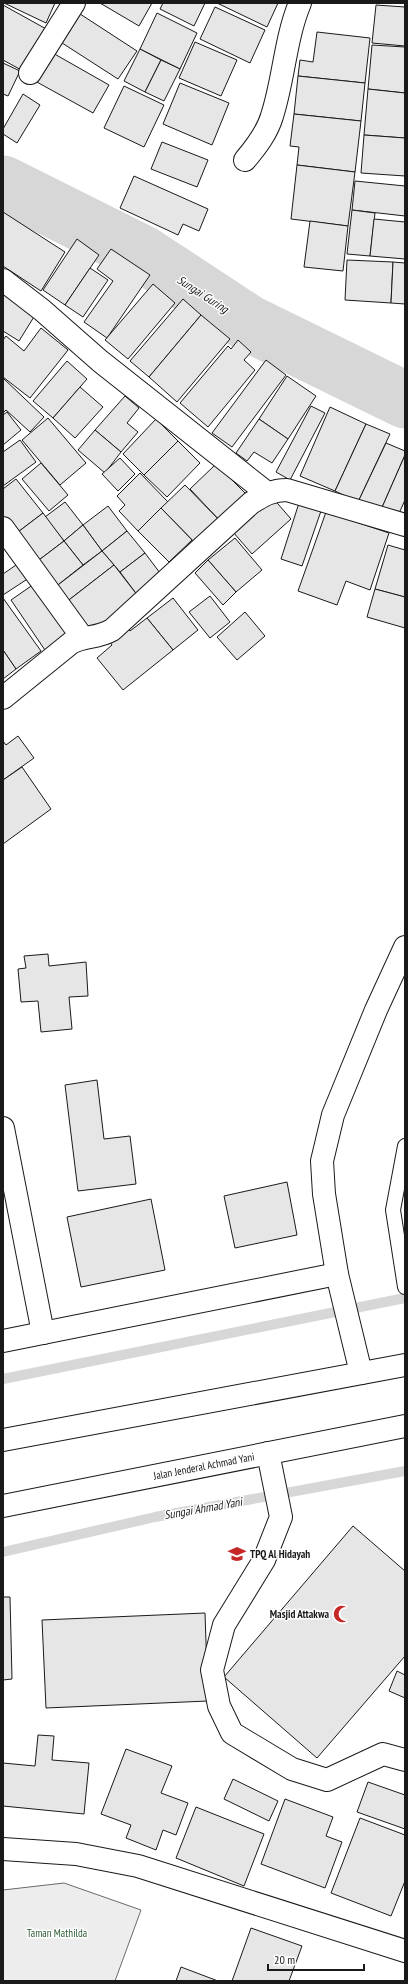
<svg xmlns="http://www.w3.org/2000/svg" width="408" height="1984" font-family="'PT Sans Narrow',sans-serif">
<rect width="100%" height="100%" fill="#fff"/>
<path fill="#ededed" stroke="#6a6a6a" d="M64 1883 141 1910 115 1981H3V1890Z"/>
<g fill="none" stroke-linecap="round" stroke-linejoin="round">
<g stroke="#d7d7d7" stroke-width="10">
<path d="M3 1379 405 1298"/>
<path d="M3 1552 155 1517 405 1471"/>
</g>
<path stroke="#d7d7d7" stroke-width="57" d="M3 184 143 254 248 323 405 400"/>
</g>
<g fill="#e6e6e6" stroke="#1a1a1a">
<path d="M4 3H55L46 23Z"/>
<path d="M100 3H152L139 26Z"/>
<path d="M163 3H205L194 26 160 9Z"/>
<path d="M217 3H278L267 27Z"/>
<path d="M3 5 48 30 25 72 3 60Z"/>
<path d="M376 5 405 7V46L372 43Z"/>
<path d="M215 7 265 30 250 63 200 39Z"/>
<path d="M77 12 137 51 118 79 59 41Z"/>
<path d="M157 13 197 33 180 69 140 49Z"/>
<path d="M317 32 370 38 365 83 298 76 300 60 313 62Z"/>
<path d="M195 42 237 60 221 96 179 78Z"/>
<path d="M372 45 405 47V93L368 89Z"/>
<path d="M140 49 161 60 145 92 124 81Z"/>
<path d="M51 52 109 85 93 113 35 81Z"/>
<path d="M161 60 180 69 164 101 145 92Z"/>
<path d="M3 63 20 71 8 96 3 94Z"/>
<path d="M298 76 365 83 361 121 294 114Z"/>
<path d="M180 83 229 103 212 145 163 124Z"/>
<path d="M124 86 164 105 144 147 104 128Z"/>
<path d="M368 89 405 93V138L364 135Z"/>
<path d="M23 94 40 105 17 143 3 134V129Z"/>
<path d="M294 114 361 121 355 172 297 165 299 147 290 146Z"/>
<path d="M364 135 405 138V176L361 173Z"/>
<path d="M162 142 208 160 197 187 151 169Z"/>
<path d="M297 165 355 172 348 226 291 219Z"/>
<path d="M134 176 208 209 199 231 183 224 178 235 120 208Z"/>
<path d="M355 181 405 186V216L352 210Z"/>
<path d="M352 210 375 213 370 256 347 254Z"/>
<path d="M3 212 65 252 41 291 3 266Z"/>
<path d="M374 219 405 222V259L370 256Z"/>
<path d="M310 221 348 226 343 271 304 267Z"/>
<path d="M77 239 99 255 65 305 43 290Z"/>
<path d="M111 249 150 275 107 338 84 322 113 281 97 269Z"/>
<path d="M347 260 393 262 391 303 345 300Z"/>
<path d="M393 262 405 263V304L391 303Z"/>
<path d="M90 268 108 280 83 317 65 305Z"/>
<path d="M153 284 175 303 128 359 105 340Z"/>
<path d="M3 292 37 312 19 341 3 331Z"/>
<path d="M183 299 201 315 149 377 130 361Z"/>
<path d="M201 315 230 339 177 402 149 377Z"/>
<path d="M41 328 68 350 30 398 3 377V340L6 336 24 351Z"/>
<path d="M238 340 251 352 244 360 255 370 208 427 180 403 228 346 231 349Z"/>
<path d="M266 360 286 375 232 447 212 433Z"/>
<path d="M67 361 87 379 53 418 33 401Z"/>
<path d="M287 376 316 396 288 439 259 419Z"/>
<path d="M3 378 44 417 30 432 6 410 3 413Z"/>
<path d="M80 387 103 407 75 438 53 418Z"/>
<path d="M125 396 139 408 127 423 138 432 121 452 95 430Z"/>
<path d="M311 406 325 413 290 480 276 472Z"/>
<path d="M330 407 366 424 335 491 300 476Z"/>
<path d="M7 412 21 430 3 445V415Z"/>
<path d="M48 418 86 463 60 485 22 440Z"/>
<path d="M156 419 178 441 144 475 123 454Z"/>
<path d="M259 419 288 439 272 463 254 452 247 461 236 453Z"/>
<path d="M366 424 390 434 358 502 335 491Z"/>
<path d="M95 430 121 452 105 473 78 450Z"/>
<path d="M20 440 36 462 3 486V452Z"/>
<path d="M178 441 200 463 167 497 144 475Z"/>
<path d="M386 443 405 451V455L380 512 358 502Z"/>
<path d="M405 455V500L396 520 380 512Z"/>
<path d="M120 458 135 474 118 491 102 474Z"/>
<path d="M41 463 68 495 49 511 22 479Z"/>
<path d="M216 464 250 498 223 524 190 489Z"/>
<path d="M140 473 168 502 138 531 119 511 125 505 117 496Z"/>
<path d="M16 479 43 513 14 535 3 522V489Z"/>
<path d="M185 485 223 524 200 548 161 508Z"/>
<path d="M272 497 291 519 252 554 233 532Z"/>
<path d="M65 502 83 525 64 541 45 517Z"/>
<path d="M299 503 321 511 302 566 281 559Z"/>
<path d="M108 506 127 531 102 551 83 525Z"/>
<path d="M161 508 192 540 169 562 138 531Z"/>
<path d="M326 512 389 533 370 590 346 581 337 605 298 591Z"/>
<path d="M43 513 64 541 35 563 14 535Z"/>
<path d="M83 525 102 551 83 565 64 541Z"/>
<path d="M127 531 145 553 120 572 102 551Z"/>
<path d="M235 538 262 570 236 592 208 560Z"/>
<path d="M64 541 83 565 54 588 35 563Z"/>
<path d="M388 545 405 550V597L375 589Z"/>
<path d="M102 551 114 565 65 603 54 588Z"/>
<path d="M145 553 163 577 138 596 120 572Z"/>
<path d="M208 560 236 592 223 605 195 573Z"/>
<path d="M19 563 29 578 3 595V574Z"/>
<path d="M114 565 138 596 90 634 65 603Z"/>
<path d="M37 582 75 638 49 656 11 600Z"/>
<path d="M375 589 405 597V628L367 617Z"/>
<path d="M210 596 230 622 210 638 189 612Z"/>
<path d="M3 598 41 651 16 669 3 650Z"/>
<path d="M173 598 198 630 173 650 147 618Z"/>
<path d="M245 612 265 636 237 660 217 637Z"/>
<path d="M147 618 173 650 123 690 97 658 112 645 107 638 125 624 130 631Z"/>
<path d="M3 650 16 669 3 679Z"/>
<path d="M18 736 34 758 3 780V741L6 745Z"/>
<path d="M22 767 51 809 3 844V780Z"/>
<path d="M48 954 49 966 86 962 88 996 69 997 72 1029 41 1032 38 1001 21 1002 18 969 26 968 24 956Z"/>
<path d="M97 1080 104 1139 130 1136 136 1184 78 1191 65 1085Z"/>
<path d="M287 1182 297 1235 235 1248 224 1196Z"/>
<path d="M151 1199 165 1270 81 1287 67 1217Z"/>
<path d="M353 1526 405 1571V1656L317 1758 224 1677Z"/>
<path d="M3 1597H10L12 1679 3 1680Z"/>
<path d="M205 1613 208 1701 46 1708 42 1620Z"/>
<path d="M397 1671 405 1675V1698L389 1691Z"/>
<path d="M38 1735 54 1736 52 1760 89 1763 84 1814 3 1806V1763L35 1766Z"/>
<path d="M126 1749 172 1766 161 1793 188 1803 176 1835 163 1830 156 1850 126 1838 131 1825 101 1814Z"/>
<path d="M233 1779 278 1801 269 1821 224 1799Z"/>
<path d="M368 1782 405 1795V1829L357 1812Z"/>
<path d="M285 1799 333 1817 326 1836 342 1842 325 1888 261 1864Z"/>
<path d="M196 1807 264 1834 244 1886 176 1858Z"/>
<path d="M360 1818 405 1835V1881L391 1916 331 1893Z"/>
<path d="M251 1928 302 1946 289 1981H232Z"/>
<path d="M181 1967 218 1981H176Z"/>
</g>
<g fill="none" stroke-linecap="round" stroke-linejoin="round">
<g stroke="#1a1a1a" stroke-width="16">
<path id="lane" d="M405 1146 393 1210 405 1287"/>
</g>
<g stroke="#1a1a1a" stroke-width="24">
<g id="street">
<path d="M30 73 74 3"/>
<path d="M245 160C256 147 267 133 272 116 284 79 285 39 300 3"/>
<path d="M3 280 42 310 100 361 267 493"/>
<path d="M3 528 82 637"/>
<path d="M3 698 71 643C86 635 96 639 112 630L251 503C264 495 272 490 287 490L405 525"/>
<path d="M3 1128 43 1333"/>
<path d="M3 1341 337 1274"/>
<path d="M361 1373 337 1274 324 1194 322 1161 333 1115 376 1010 405 947"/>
<path d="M268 1453 281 1517 264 1560 224 1625 212 1670 219 1706 232 1733 292 1769 327 1780 383 1754 405 1760"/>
<path d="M3 1849 76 1854 138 1866 405 1951"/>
</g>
</g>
<g stroke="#1a1a1a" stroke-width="24">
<g id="highway">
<path d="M3 1440 405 1365"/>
<path d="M3 1506 405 1426"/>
</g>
</g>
<use href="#lane" stroke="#fff" stroke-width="14"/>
<use href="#street" stroke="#fff" stroke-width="22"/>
<use href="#highway" stroke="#fff" stroke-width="22"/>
</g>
<defs>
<g id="school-bare" transform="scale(1.38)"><path d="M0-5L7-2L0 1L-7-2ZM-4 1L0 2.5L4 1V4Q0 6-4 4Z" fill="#c62828" stroke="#fff" stroke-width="2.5" paint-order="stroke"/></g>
<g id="mosque-bare" transform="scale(1.38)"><path d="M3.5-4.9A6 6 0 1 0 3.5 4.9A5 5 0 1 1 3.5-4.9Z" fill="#c62828" stroke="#fff" stroke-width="2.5" paint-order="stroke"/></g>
</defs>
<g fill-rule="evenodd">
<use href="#school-bare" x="237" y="1554"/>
<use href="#mosque-bare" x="342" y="1614"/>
</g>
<g text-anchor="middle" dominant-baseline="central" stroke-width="3" stroke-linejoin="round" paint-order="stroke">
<g font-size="11" fill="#1a1a1a" stroke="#fff">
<text transform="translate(204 1466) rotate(-11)">Jalan Jenderal Achmad Yani</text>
</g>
<g font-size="11" font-weight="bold" fill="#1a1a1a" stroke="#fff" text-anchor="start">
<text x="250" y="1554">TPQ Al Hidayah</text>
<text x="329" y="1614" text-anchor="end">Masjid Attakwa</text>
</g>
<g font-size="11" fill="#2b5a34" stroke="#fff">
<text x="57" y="1933">Taman Mathilda</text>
</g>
<g font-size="12" font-style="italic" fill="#1a1a1a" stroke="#fff">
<text transform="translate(203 294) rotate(33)">Sungai Guring</text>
<text transform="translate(203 1508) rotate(-10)">Sungai Ahmad Yani</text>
</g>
</g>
<rect width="408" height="1984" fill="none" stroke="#1a1a1a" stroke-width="8"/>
<path d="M268 1964v6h96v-6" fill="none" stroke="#1a1a1a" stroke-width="2"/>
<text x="274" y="1964" font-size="12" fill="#1a1a1a" stroke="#ffffff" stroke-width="3" paint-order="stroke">20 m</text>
</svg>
